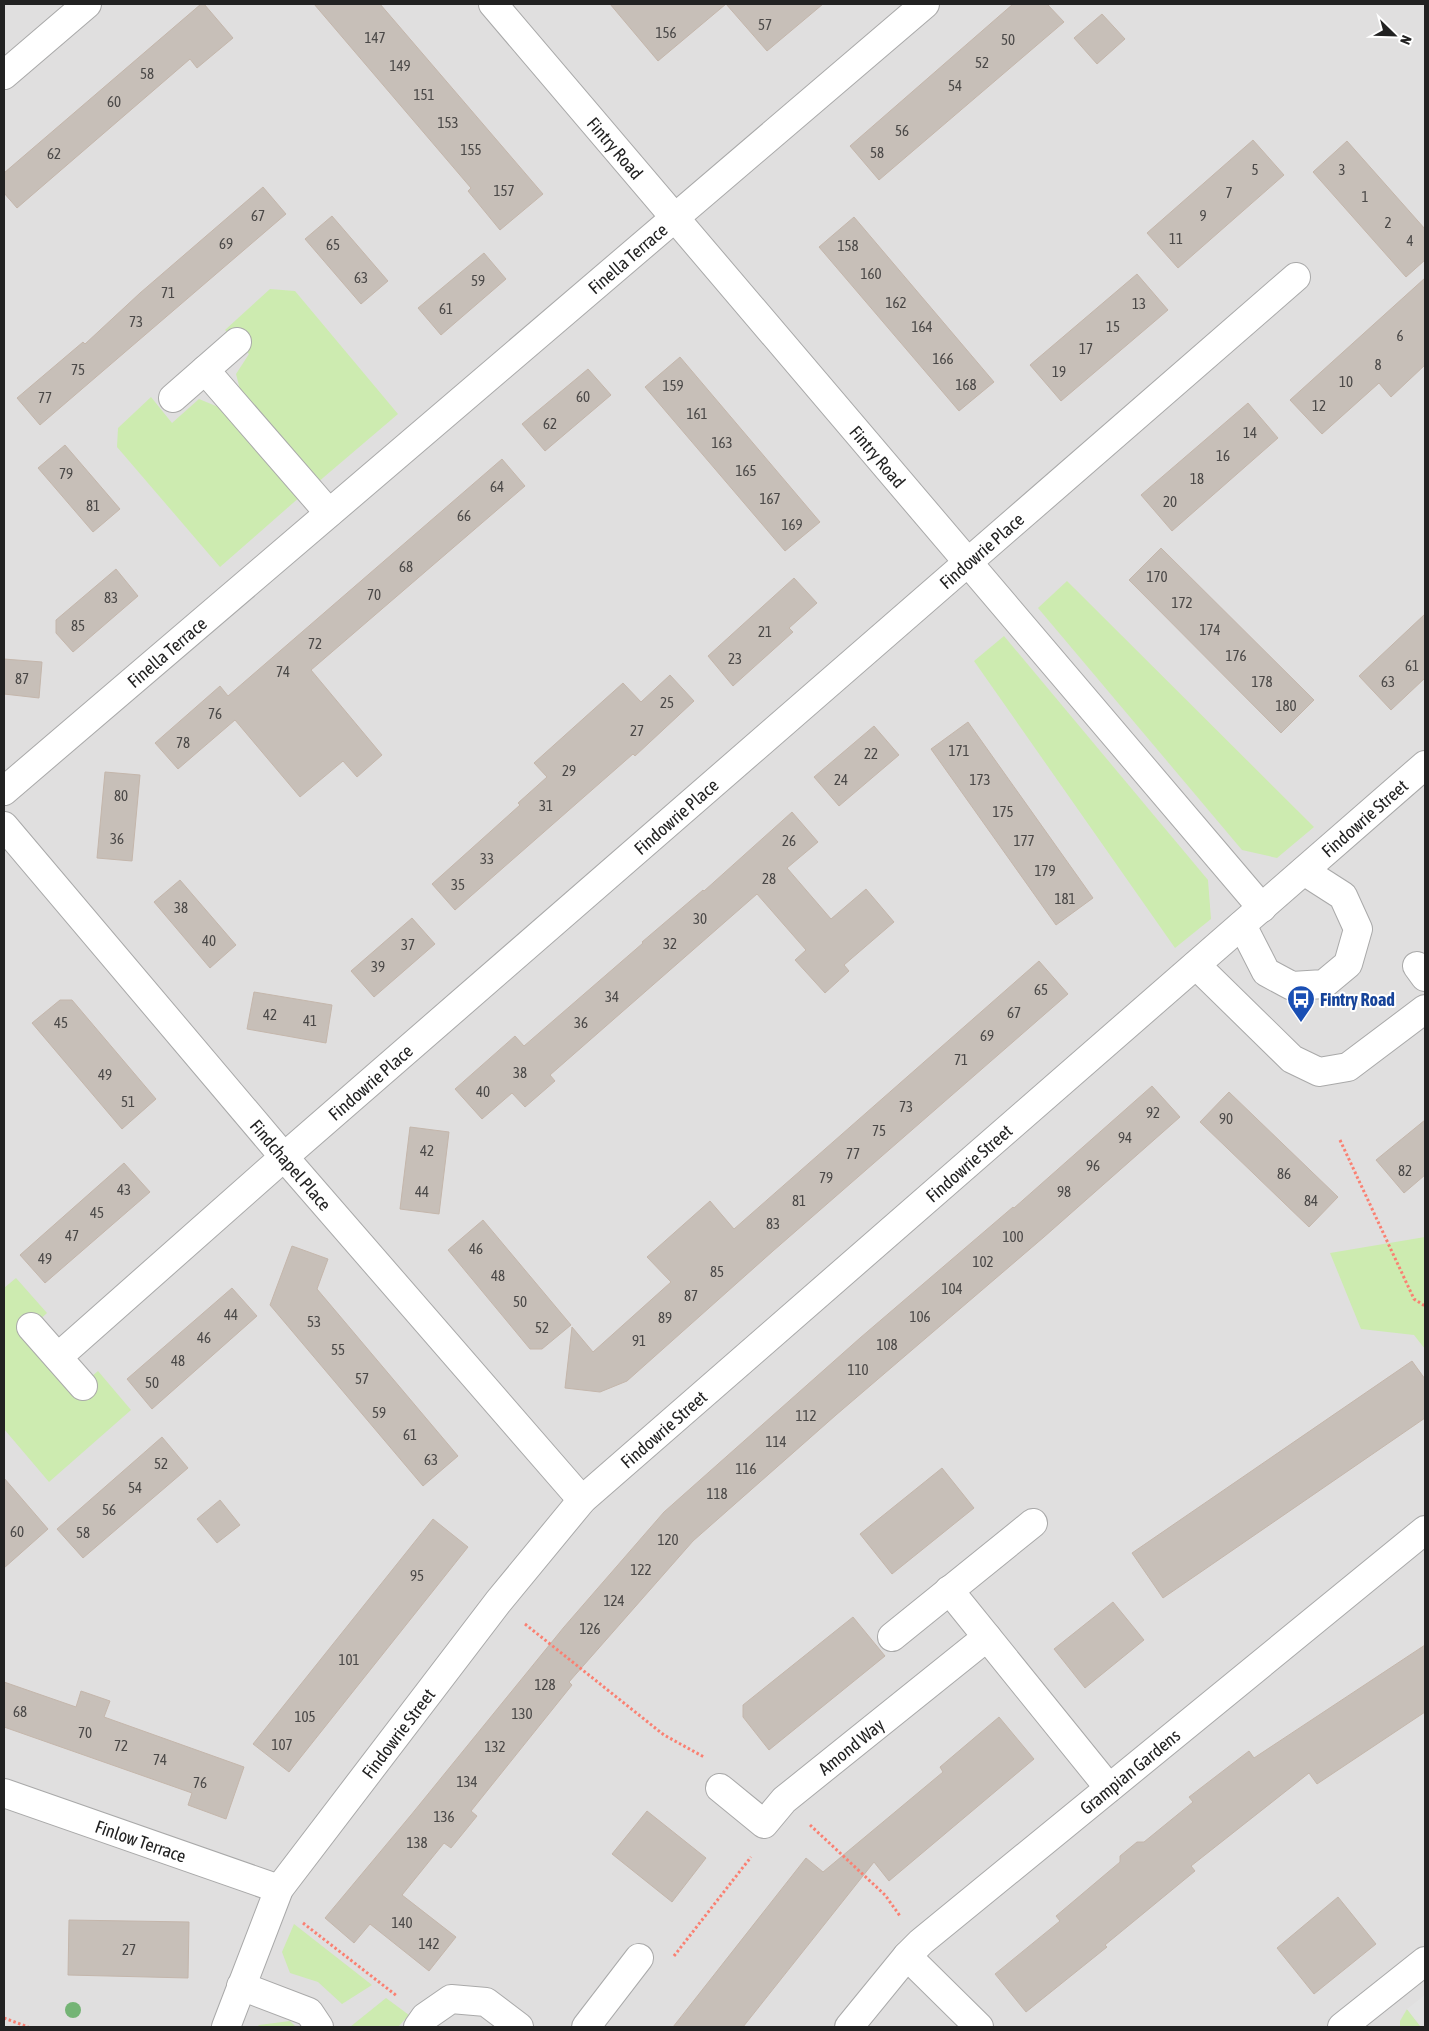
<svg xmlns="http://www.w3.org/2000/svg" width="1429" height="2031" font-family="'Asap Condensed',sans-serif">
<rect width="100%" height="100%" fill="#f2efe9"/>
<rect fill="#e0dfdf" x="4" y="4" width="1421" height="2023"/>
<g fill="#cdebb0">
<path d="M270 289 295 291 398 414 317 483 242 397 236 374 249 354 225 330Z"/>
<path d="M151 397 172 423 199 399 228 411 301 496 220 567 117 447 118 428Z"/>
<path d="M1067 581 1314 827 1277 858 1242 850 1038 608Z"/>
<path d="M1004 636 1208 880 1211 919 1175 948 974 661Z"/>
<path d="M1425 1237V1349L1414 1335 1361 1329 1330 1253Z"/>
<path d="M16 1278 47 1313 21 1337 71 1394 98 1371 131 1410 49 1482 4 1429V1288Z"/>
<path d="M294 1924 372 1985 342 2004 318 1982 290 1973 282 1952Z"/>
<path d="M386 1998 409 2015 398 2027H350Z"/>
<path d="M1407 2009 1421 2027H1400V2021Z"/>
<path d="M290 2021 296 2027H257L259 2025Z"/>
</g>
<path fill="#e2e2e2" d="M1425 1995V2027H1421L1407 2009Z"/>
<g fill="#c7bfb8" stroke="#c4b6ab">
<path d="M201 4H204L233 38 197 68 190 59 17 208 4 193V173Z"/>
<path d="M314 4H380L543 194 500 230 468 191 471 188Z"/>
<path d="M610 4H823L767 51 726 4 658 61Z"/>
<path d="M1013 4H1047L1064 22 879 180 850 146Z"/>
<path d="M1102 14 1125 39 1097 64 1074 38Z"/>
<path d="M1253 140 1284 175 1178 268 1147 233Z"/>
<path d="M1347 141 1425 229V260L1406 277 1313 172Z"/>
<path d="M263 187 286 214 40 425 17 398 83 342 85 344 140 293Z"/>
<path d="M332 216 388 281 361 304 305 239Z"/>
<path d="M854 217 994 382 959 411 819 247Z"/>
<path d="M484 253 506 279 441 335 418 308Z"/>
<path d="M1137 274 1168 310 1061 401 1030 365Z"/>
<path d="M1425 278V365L1391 397 1379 383 1322 434 1290 400Z"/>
<path d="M680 357 820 522 785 551 645 387Z"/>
<path d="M588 369 611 395 545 451 522 424Z"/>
<path d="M1248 403 1278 438 1172 531 1141 495Z"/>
<path d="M65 445 120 509 93 532 38 468Z"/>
<path d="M502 459 525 486 311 670 382 755 357 777 343 761 300 797 235 720 178 769 155 743 220 686 228 696Z"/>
<path d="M1161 548 1314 700 1281 733 1129 580Z"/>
<path d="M116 569 138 596 73 652 56 633V620Z"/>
<path d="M794 578 817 603 789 628 793 632 733 686 708 656Z"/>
<path d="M1425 614V678L1391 710 1359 676Z"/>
<path d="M4 659 42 662 39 698 4 694Z"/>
<path d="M670 675 694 701 635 756 633 754 455 910 432 884 520 805 518 803 547 777 534 763 623 683 641 702Z"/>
<path d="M968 722 1093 898 1056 925 931 749Z"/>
<path d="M874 726 899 755 839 806 814 777Z"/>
<path d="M105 772 140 775 132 861 97 858Z"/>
<path d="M792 812 818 842 787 868 831 919 866 889 894 922 844 965 849 971 825 993 795 960 806 950 757 894 550 1075 555 1081 525 1107 512 1093 482 1119 455 1089 515 1036 524 1046 643 943 642 942 703 890 704 891Z"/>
<path d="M180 880 236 945 210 968 154 902Z"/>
<path d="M412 918 435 944 374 997 351 971Z"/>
<path d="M1039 961 1068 994 773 1251 627 1381 600 1392 565 1388 572 1327 593 1352 671 1282 647 1257 710 1201 734 1229Z"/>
<path d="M254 992 332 1005 326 1043 247 1029Z"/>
<path d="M60 1000H72L156 1099 122 1129 32 1023Z"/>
<path d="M1152 1086 1180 1117 1044 1237 836 1415 693 1541 569 1682 572 1685 471 1811 477 1816 451 1848 444 1843 402 1895 456 1937 429 1971 370 1924 354 1943 325 1918 411 1815 564 1627 664 1512 860 1338 1013 1207 1014 1208Z"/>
<path d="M1229 1092 1338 1197 1309 1227 1200 1122Z"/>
<path d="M1425 1120V1175L1404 1193 1376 1160Z"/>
<path d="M410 1127 449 1132 439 1214 400 1209Z"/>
<path d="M124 1163 150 1192 45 1283 20 1255Z"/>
<path d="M483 1220 571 1325 542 1349H530L448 1250Z"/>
<path d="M292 1246 328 1259 317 1289 458 1456 423 1486 270 1305Z"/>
<path d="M232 1288 257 1316 152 1409 127 1379Z"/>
<path d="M1412 1361 1425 1379V1418L1163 1598 1132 1553Z"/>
<path d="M162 1437 188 1468 83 1558 57 1529Z"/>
<path d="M942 1468 974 1508 892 1574 860 1534Z"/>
<path d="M4 1478 48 1529 4 1568Z"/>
<path d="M220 1500 240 1525 217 1543 197 1519Z"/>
<path d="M433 1519 468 1547 289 1772 253 1744Z"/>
<path d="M1113 1602 1144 1640 1085 1688 1054 1649Z"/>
<path d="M853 1617 885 1656 769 1750 743 1717V1705Z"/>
<path d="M1425 1645V1712L1317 1784 1309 1773 1191 1866 1195 1871 1105 1945 1107 1947 1026 2012 995 1974 1060 1921 1056 1916 1120 1862V1856L1137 1842H1144L1193 1802 1189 1797 1249 1751 1254 1758Z"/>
<path d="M4 1682 76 1707 81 1691 110 1701 104 1717 244 1767 226 1819 188 1805 192 1793 4 1727Z"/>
<path d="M999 1717 1034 1759 889 1881 874 1862 743 2027H673L806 1858 823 1872 943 1772 940 1767Z"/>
<path d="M647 1811 706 1858 672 1902 612 1854Z"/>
<path d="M1338 1897 1376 1944 1314 1994 1277 1948Z"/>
<path d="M69 1920 189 1922 188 1978 68 1975Z"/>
</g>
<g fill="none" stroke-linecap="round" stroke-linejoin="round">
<g stroke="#a9a9a9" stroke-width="30">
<g id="minor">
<path id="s1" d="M493 4 1262 908"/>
<path d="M4 75 87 4"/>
<path d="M205 370 329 513"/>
<path d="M173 398 237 342"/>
<path id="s2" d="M4 791 925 4"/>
<path id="s3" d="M4 826 284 1157 582 1500"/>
<path d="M1242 925 1266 972 1292 986 1324 984 1348 964 1358 929 1343 896 1304 871"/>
<path d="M1196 965 1292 1059 1319 1072 1348 1067 1425 1009"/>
<path d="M1417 966 1425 977"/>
<path d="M31 1327 83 1386"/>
<path id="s4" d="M58 1357 284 1157 1296 277"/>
<path d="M949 1590 1109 1788"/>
<path d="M892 1637 1033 1523"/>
<path id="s5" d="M720 1788 764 1824 784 1800 987 1637"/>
<path id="s6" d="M4 1793 279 1889"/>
<path d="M907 1956 979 2027"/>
<path d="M241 1986 309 2012 319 2027"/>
<path id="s7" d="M226 2027 279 1889 498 1602 582 1500 1425 765"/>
<path d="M418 2027 425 2017 451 1999 486 2002 519 2027"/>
<path d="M586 2027 639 1958"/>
<path id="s8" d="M849 2027 907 1956 921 1942 1425 1530"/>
<path d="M1342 2027 1425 1961"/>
</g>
</g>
<g stroke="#fa8072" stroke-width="3" stroke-dasharray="2.5 2.5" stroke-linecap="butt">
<path d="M1340 1140 1414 1299 1425 1306"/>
<path d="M525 1624 664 1735 704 1757"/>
<path d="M810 1825 885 1895 900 1916"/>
<path d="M303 1923 397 1996"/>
<path d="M674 1956 751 1857"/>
<path d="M4 2018 28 2027"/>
</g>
<use href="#minor" stroke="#fff" stroke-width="28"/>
</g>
<circle fill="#74b475" cx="73" cy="2010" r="8"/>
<defs>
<g id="bus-pin" transform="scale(1.4375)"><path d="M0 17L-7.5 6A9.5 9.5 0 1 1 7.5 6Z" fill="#1a4fb4" stroke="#fff"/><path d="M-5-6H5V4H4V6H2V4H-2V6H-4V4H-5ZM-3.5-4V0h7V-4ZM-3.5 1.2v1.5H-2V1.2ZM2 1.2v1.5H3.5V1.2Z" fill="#fff"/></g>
</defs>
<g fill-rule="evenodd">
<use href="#bus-pin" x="1301" y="999"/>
</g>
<g text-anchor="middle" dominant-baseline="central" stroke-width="4" stroke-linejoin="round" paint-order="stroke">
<g font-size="15" fill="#4b4948">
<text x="765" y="24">57</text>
<text x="666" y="32">156</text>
<text x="375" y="37">147</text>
<text x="1008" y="39">50</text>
<text x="982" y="62">52</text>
<text x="400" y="65">149</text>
<text x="147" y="73">58</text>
<text x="955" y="85">54</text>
<text x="424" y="94">151</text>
<text x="114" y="101">60</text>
<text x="448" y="122">153</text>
<text x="902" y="130">56</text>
<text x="471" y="149">155</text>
<text x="877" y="152">58</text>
<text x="54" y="153">62</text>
<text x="1255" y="169">5</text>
<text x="1342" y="169">3</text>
<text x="504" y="190">157</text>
<text x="1229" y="192">7</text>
<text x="1365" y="196">1</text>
<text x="258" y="215">67</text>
<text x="1203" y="215">9</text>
<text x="1388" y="222">2</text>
<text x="1176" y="238">11</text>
<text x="1410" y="240">4</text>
<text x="226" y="243">69</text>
<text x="333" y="244">65</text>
<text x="848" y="245">158</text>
<text x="871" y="273">160</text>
<text x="361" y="277">63</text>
<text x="478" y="280">59</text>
<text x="168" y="292">71</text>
<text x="896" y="302">162</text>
<text x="1139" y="303">13</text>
<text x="446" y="308">61</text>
<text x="136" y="321">73</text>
<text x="922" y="326">164</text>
<text x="1113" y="326">15</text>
<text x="1400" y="335">6</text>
<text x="1086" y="348">17</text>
<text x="943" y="358">166</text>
<text x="1378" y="364">8</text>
<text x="78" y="369">75</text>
<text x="1059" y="371">19</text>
<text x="1346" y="381">10</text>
<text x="966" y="384">168</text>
<text x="673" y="385">159</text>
<text x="583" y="396">60</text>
<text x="45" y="397">77</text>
<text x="1319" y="405">12</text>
<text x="697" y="413">161</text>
<text x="550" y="423">62</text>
<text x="1250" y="432">14</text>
<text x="722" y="442">163</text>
<text x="1223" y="455">16</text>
<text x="746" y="470">165</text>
<text x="66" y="473">79</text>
<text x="1197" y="478">18</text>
<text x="497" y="486">64</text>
<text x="770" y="498">167</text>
<text x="1170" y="501">20</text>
<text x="93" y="505">81</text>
<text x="464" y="515">66</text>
<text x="792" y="524">169</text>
<text x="406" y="566">68</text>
<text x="1157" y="576">170</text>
<text x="374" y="594">70</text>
<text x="111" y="597">83</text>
<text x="1182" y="602">172</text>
<text x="78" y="625">85</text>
<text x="1210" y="629">174</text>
<text x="765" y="631">21</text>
<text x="315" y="643">72</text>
<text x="1236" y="655">176</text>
<text x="735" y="658">23</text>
<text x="1412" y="665">61</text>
<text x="283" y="671">74</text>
<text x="22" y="678">87</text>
<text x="1262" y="681">178</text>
<text x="1388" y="681">63</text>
<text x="667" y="702">25</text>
<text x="1286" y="705">180</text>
<text x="215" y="713">76</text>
<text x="637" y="730">27</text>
<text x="183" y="742">78</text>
<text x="959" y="750">171</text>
<text x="871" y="753">22</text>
<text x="569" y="770">29</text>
<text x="841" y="779">24</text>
<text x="980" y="779">173</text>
<text x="121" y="795">80</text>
<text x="546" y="805">31</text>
<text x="1003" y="811">175</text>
<text x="117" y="838">36</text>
<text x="789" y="840">26</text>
<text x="1024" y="840">177</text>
<text x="487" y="858">33</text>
<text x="1045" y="870">179</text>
<text x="769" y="878">28</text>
<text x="458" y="884">35</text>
<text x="1065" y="898">181</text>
<text x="181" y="907">38</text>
<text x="700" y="918">30</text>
<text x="209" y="940">40</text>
<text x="670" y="943">32</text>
<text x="408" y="944">37</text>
<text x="378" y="966">39</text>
<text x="1041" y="989">65</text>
<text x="612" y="996">34</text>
<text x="1014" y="1012">67</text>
<text x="270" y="1014">42</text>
<text x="310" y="1020">41</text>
<text x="61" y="1022">45</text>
<text x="581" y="1022">36</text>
<text x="987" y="1035">69</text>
<text x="961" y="1059">71</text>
<text x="520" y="1072">38</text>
<text x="105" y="1074">49</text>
<text x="483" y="1091">40</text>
<text x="128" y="1101">51</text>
<text x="906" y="1106">73</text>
<text x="1153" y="1112">92</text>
<text x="1226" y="1118">90</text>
<text x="879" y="1130">75</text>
<text x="1125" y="1137">94</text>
<text x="427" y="1150">42</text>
<text x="853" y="1153">77</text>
<text x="1093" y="1165">96</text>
<text x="1405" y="1170">82</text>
<text x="1284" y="1173">86</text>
<text x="826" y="1177">79</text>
<text x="124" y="1189">43</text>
<text x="422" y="1191">44</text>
<text x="1064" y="1191">98</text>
<text x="799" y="1200">81</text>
<text x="1311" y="1200">84</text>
<text x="97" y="1212">45</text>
<text x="773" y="1223">83</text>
<text x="72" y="1235">47</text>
<text x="1013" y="1236">100</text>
<text x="476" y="1248">46</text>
<text x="45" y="1258">49</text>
<text x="983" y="1261">102</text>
<text x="717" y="1271">85</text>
<text x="498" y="1275">48</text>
<text x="952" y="1288">104</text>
<text x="691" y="1295">87</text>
<text x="520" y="1301">50</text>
<text x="231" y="1314">44</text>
<text x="920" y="1316">106</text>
<text x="665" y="1317">89</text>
<text x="314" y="1321">53</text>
<text x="542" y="1327">52</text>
<text x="204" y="1337">46</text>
<text x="639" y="1340">91</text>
<text x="887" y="1344">108</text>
<text x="338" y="1349">55</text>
<text x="178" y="1360">48</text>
<text x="858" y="1369">110</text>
<text x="362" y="1378">57</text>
<text x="152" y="1382">50</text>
<text x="379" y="1412">59</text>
<text x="806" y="1415">112</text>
<text x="410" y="1434">61</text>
<text x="776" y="1441">114</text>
<text x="431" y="1459">63</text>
<text x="161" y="1463">52</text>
<text x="746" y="1468">116</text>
<text x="135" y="1487">54</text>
<text x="717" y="1493">118</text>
<text x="109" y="1509">56</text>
<text x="17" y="1531">60</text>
<text x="83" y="1532">58</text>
<text x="668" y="1539">120</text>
<text x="641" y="1569">122</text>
<text x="417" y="1575">95</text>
<text x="614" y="1600">124</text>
<text x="590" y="1628">126</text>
<text x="349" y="1659">101</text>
<text x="545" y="1684">128</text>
<text x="20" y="1711">68</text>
<text x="522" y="1713">130</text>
<text x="305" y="1716">105</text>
<text x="85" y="1732">70</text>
<text x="282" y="1744">107</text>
<text x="121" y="1745">72</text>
<text x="495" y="1746">132</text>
<text x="160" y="1759">74</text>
<text x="467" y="1781">134</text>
<text x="200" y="1782">76</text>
<text x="444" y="1816">136</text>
<text x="417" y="1842">138</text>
<text x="402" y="1922">140</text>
<text x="429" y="1943">142</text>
<text x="129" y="1949">27</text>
</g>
<g font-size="18" fill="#222" stroke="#fff">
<text stroke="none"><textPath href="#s1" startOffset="189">Fintry Road</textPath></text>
<text stroke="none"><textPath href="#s2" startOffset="820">Finella Terrace</textPath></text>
<text stroke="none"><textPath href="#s1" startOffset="594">Fintry Road</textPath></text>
<text stroke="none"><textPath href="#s4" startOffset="1226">Findowrie Place</textPath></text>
<text stroke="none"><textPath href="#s2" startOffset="214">Finella Terrace</textPath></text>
<text stroke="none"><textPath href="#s4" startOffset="821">Findowrie Place</textPath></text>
<text stroke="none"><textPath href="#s7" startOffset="1679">Findowrie Street</textPath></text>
<text stroke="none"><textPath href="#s4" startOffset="416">Findowrie Place</textPath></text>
<text stroke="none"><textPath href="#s7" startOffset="1154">Findowrie Street</textPath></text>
<text stroke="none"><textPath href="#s3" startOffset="444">Findchapel Place</textPath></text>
<text stroke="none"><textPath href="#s7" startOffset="749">Findowrie Street</textPath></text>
<text stroke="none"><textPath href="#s7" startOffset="344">Findowrie Street</textPath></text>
<text stroke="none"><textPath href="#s5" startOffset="174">Amond Way</textPath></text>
<text stroke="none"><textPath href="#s8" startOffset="381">Grampian Gardens</textPath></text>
<text stroke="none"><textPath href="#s6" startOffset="145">Finlow Terrace</textPath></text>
</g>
<g font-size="18" font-weight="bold" fill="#164399" stroke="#fff" text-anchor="start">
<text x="1320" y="999">Fintry Road</text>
</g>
</g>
<rect width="1429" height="2031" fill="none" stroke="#222222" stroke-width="10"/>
<g transform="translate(1394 35) rotate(113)" stroke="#ffffff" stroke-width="4" paint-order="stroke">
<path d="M0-4L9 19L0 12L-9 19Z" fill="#222222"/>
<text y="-8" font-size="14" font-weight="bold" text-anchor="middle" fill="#222222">N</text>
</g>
</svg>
